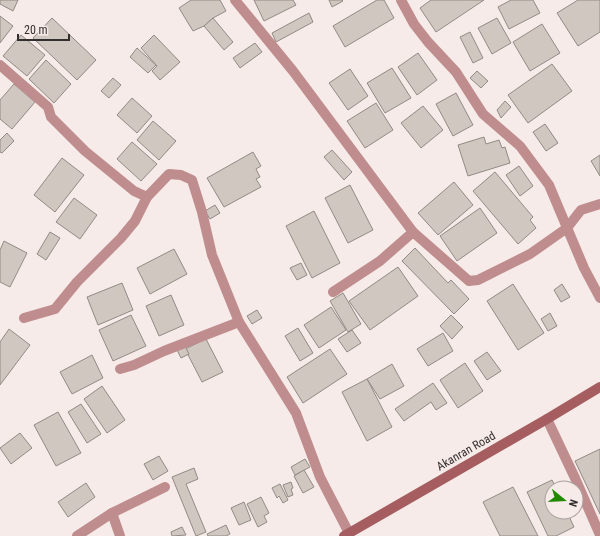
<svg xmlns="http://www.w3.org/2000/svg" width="600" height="536" font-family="'Roboto Condensed',sans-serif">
<rect width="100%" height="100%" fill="#f6ebe8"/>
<g fill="#d0c7c1" stroke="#928a84">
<path d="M0 0H18L13 11 0 4Z"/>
<path d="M191 0H220L226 11 213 18 204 26 193 31 179 8Z"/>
<path d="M254 0H293L296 5 264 21Z"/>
<path d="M329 0H342L343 1 332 7Z"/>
<path d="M377 0H384L394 18 345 47 333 26Z"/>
<path d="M431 0H484L436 32 420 8Z"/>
<path d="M511 0H533L540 13 509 29 498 7Z"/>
<path d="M578 0H600V32L578 46 557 13Z"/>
<path d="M309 13 313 22 276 42 272 33Z"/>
<path d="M0 16 13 26 0 43Z"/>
<path d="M52 18 96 60 77 80 33 38Z"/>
<path d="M213 18 233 42 224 50 204 26Z"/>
<path d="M497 18 511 43 492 54 478 28Z"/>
<path d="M542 24 560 53 530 71 513 42Z"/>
<path d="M470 32 483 58 473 63 460 37Z"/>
<path d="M21 35 45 55 27 76 3 56Z"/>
<path d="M154 35 180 62 160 80 152 71 157 66 141 48Z"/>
<path d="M255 43 262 52 240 68 233 58Z"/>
<path d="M137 48 156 65 148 73 130 57Z"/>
<path d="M418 53 437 80 417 95 398 67Z"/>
<path d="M46 60 71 84 54 103 29 79Z"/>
<path d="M552 64 572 91 528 123 508 95Z"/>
<path d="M392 68 411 98 385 113 367 83Z"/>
<path d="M350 69 368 96 348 110 329 83Z"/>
<path d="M477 71 488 81 481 88 470 78Z"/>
<path d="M113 78 121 85 109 98 101 91Z"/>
<path d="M14 84 35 102 12 129 0 119V100Z"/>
<path d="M456 93 473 125 453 136 436 104Z"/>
<path d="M132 98 152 116 137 133 117 115Z"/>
<path d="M505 101 511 107 501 118 497 110Z"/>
<path d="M376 103 393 130 365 148 347 121Z"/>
<path d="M423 106 443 130 421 148 401 123Z"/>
<path d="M153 121 176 141 159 160 137 140Z"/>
<path d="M545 124 558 143 546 151 533 132Z"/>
<path d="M7 133 14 141 2 153 0 152V140Z"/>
<path d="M484 137 486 144 499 140 502 148 505 147 510 163 468 176 458 145Z"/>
<path d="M132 142 157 164 141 181 117 159Z"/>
<path d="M332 150 352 172 344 180 324 157Z"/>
<path d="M253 152 261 166 256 169 260 177 256 179 261 187 224 207 207 178Z"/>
<path d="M600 155V176L591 161Z"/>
<path d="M62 158 84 175 55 212 34 195Z"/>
<path d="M519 166 533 186 520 196 506 175Z"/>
<path d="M495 172 533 217 530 220 536 228 518 244 473 191Z"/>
<path d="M454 182 473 205 438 235 418 213Z"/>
<path d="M350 185 373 230 348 243 325 198Z"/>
<path d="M74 198 97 215 80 239 56 222Z"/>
<path d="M215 205 220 213 210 219 205 211Z"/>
<path d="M480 208 497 233 457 261 440 236Z"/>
<path d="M314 211 340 263 312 278 286 226Z"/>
<path d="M50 232 60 238 46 260 37 254Z"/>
<path d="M4 241 27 253 10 287 0 282V250Z"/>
<path d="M415 248 448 283 451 280 469 299 454 314 402 261Z"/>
<path d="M174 249 187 274 150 294 137 268Z"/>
<path d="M301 263 307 275 297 280 290 268Z"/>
<path d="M398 267 418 296 370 330 349 301Z"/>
<path d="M122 283 133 310 98 325 87 297Z"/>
<path d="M513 284 544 333 518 350 487 301Z"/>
<path d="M562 284 570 297 561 302 554 290Z"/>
<path d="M343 293 361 324 348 332 330 301Z"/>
<path d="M171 295 184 325 159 336 146 306Z"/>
<path d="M331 307 346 330 319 348 304 325Z"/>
<path d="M257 310 262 318 252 324 247 316Z"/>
<path d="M550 313 557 326 548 331 541 319Z"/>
<path d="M131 315 146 346 113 361 99 330Z"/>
<path d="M451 315 463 327 452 339 440 326Z"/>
<path d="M298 328 313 353 300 361 285 336Z"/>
<path d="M9 329 30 345 0 385V342Z"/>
<path d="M352 330 361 343 347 352 338 339Z"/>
<path d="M443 333 453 351 428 366 417 349Z"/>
<path d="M206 339 223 372 202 382 185 349Z"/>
<path d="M185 346 189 354 181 358 177 350Z"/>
<path d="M330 349 347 374 303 403 287 377Z"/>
<path d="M487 352 501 371 487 380 474 361Z"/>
<path d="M92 355 103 378 72 394 60 372Z"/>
<path d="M465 363 483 391 458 408 440 380Z"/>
<path d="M392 364 404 386 380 399 367 379Z"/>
<path d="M367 379 392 427 367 441 342 392Z"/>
<path d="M433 383 447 403 436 410 431 402 404 421 395 409Z"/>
<path d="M102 386 125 420 107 433 84 399Z"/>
<path d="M81 404 101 434 87 443 68 412Z"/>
<path d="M58 412 81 453 56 466 34 425Z"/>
<path d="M20 433 32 448 11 464 0 448Z"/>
<path d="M600 449V514L575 461Z"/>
<path d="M159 456 168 471 153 480 144 464Z"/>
<path d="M305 459 310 467 295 475 291 467Z"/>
<path d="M194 468 198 479 186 484 206 532 196 536 172 477Z"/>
<path d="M304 470 314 487 303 493 294 476Z"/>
<path d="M552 480 556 488H552V512H567L574 527 556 536H548L527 492Z"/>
<path d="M291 482 293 488 291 489 293 495 288 497 283 485Z"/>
<path d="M86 483 95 497 68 517 58 502Z"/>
<path d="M280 484 288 500 283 503 279 496 277 498 272 488Z"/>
<path d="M513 487 538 536H500L483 502Z"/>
<path d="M261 497 269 513 264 516 267 522 258 527 247 504Z"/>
<path d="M244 502 251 520 239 525 231 508Z"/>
<path d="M226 525 230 534 226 536H208L207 534Z"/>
<path d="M182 527 186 535 172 536 171 532Z"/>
</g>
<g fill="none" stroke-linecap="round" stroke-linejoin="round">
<g stroke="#c08d8e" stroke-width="10">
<path d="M567 228 581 210 600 204"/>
<path d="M333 292 380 261 413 232"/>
<path d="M112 513 120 536"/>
<path d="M77 536 112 513 165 487"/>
</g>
<g stroke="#c08d8e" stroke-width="10">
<path d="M235 0 293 71 413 232 469 281 478 280 530 254 567 228"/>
<path d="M401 0 414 24 428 42 456 72 483 114 520 146 549 185 584 268 600 298"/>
<path d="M0 65 48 107 51 117 85 151 134 191 147 197 169 174 181 175 192 180 202 212 212 255 239 322 296 413 320 477 349 533"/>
<path d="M24 318 55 309 77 282 121 238 135 221 147 197"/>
<path d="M120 369 134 365 164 351 239 322"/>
<path d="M547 419 575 478 600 535"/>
</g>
<path stroke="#a55d60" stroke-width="10" d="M344 536 547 419 600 387"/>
</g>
<g text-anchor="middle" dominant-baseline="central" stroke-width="3" stroke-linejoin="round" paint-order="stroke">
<g font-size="12" fill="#332f2e" stroke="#f6ebe8">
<text transform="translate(466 451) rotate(-30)">Akanran Road</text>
</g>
</g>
<g transform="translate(564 500) rotate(108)"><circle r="19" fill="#f6ebe8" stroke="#a8a09e"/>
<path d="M0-3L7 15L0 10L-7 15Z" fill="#208900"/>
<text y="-6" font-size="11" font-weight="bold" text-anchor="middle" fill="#332f2e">N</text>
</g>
<path d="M18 34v6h51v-6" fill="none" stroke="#332f2e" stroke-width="2"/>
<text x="24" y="34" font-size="12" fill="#332f2e" stroke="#f6ebe8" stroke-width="3" paint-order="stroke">20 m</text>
</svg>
